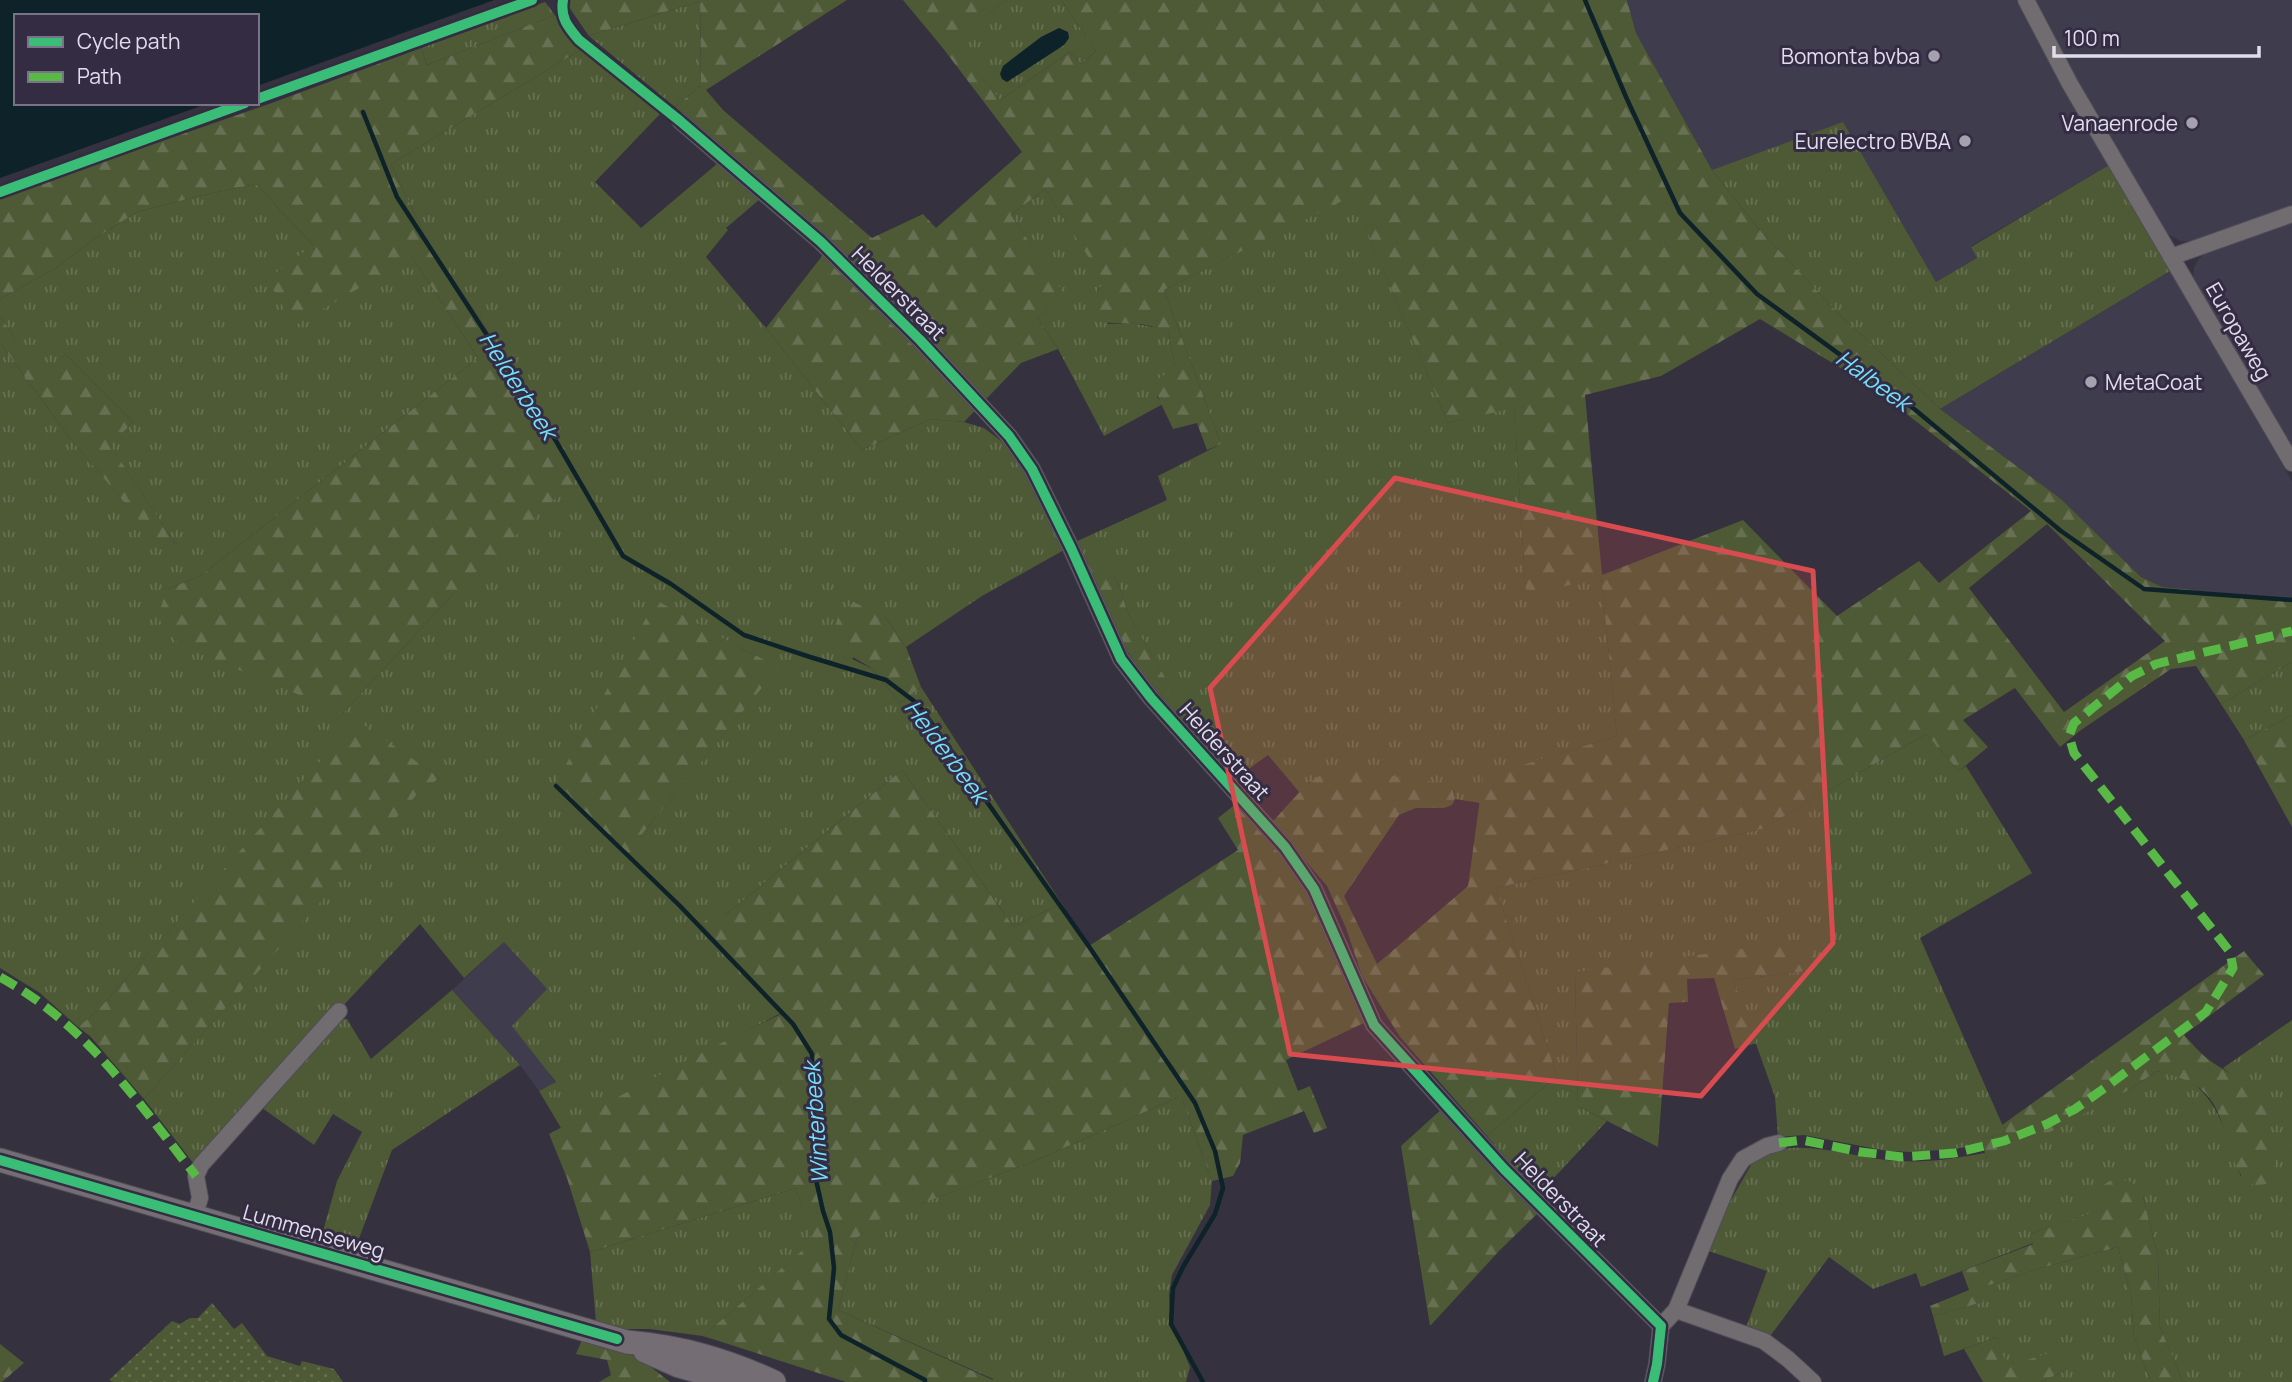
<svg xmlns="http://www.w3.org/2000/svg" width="2292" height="1382" font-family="Manrope,sans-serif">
<defs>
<pattern id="grass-tufts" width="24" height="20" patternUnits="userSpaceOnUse" patternTransform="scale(1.75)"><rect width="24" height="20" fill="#4e5935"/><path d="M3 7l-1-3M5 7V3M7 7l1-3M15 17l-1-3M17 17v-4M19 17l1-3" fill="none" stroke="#677052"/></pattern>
<pattern id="forest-firs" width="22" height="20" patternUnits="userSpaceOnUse" patternTransform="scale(1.75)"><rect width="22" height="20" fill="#4e5935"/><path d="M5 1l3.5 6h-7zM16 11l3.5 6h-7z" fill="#677052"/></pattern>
<pattern id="garden-dots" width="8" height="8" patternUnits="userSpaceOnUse" patternTransform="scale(1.75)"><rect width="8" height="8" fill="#4e5935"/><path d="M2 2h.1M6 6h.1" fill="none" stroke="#677052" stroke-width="1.8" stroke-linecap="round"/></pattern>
</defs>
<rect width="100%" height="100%" fill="#35313e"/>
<g fill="#3f3c4d">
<path d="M1627 0H2018L2056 73 2109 165 1971 246 1978 258 1936 282 1843 123 1712 170 1636 33Z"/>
<path d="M2034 0H2292V205L2192 241H2181L2167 234 2096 114Z"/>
<path d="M2292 221V452L2195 284 2193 277 2194 267 2199 259 2206 252Z"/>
<path d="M2170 271 2292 481V600L2162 587 2141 577 2061 499 1940 409Z"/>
<path d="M504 942 548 990 538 1057 556 1083 539 1091 520 1065 452 990Z"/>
</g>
<g fill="url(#grass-tufts)" fill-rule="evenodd">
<path d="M1007 0H1061L1096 51 1081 64 1070 52 1000 100 952 39Z"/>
<path d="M700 1 701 85 675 107 589 36Z"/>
<path d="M545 2 555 15 427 65 421 48Z"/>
<path d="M582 49 660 114 595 182 641 228 718 163 760 199 726 228 728 230 706 257 766 328 862 450 930 419 964 422 984 428 1004 443 1027 473 1064 550 982 596 906 647 884 615 852 659 873 669 900 703 921 687 1062 904 1013 926 902 770 724 916 702 924 781 1013 561 1128 539 1091 556 1082 512 1026 547 989 504 942 464 978 420 924 194 1164 144 1099 420 790 440 778 357 721 97 1011 78 1027 40 993 0 968V343L69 437 167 552 175 543 109 444 133 422 65 354 41 377 0 316V299L59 266 91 241 137 212 199 196 256 184 313 245 412 257 478 358 200 576 168 589 343 713 453 594 526 387 427 240 391 164ZM737 646 778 667 639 838Z"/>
<path d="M1843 122 1936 282 1977 258 1971 247 2109 165 2170 271 1940 409 1836 311 1758 228 1712 170Z"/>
<path d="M1045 189 1106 283 1097 290 1108 324 1130 323 1160 328 1169 334 1175 367 1157 397 1163 404 1104 436 1058 349 1037 317 1066 298 1011 215Z"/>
<path d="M1352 195 1448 423 1514 407 1526 596 1601 575 1617 736 1484 777 1480 803 1455 799 1454 790 1310 782 1300 793 1268 755 1235 779 1160 699 1172 690 1129 616 1117 580 1102 560 1084 567 1073 543 1167 500 1158 476 1221 444 1164 290Z"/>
<path d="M2292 662V715L2244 740 2221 704Z"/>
<path d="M1926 734 1959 771 1966 766 2032 873 1920 938 2006 1133 1983 1139V1144L1954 1149 1912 1152 1887 1151 1804 1135 1778 1137 1775 1097 1733 980 1816 970 1575 972 1578 1106 1607 1121 1537 1196 1487 1136 1557 1076 1496 888 1762 829Z"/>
<path d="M452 990 520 1065 392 1150 354 1252 320 1242 337 1181 362 1132 333 1114 314 1145 258 1105 341 1019H347L371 1059Z"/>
<path d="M2292 1020V1382H2183L2160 1327 2158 1257 2143 1196 2030 1234 2033 1243 1921 1287 1916 1273 1873 1289 1829 1257 1768 1339 1745 1330 1767 1271 1703 1249 1755 1158C1799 1134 1852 1159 1899 1161 1927 1163 1957 1158 1985 1153L1986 1158 2127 1091 2157 1071C2165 1073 2176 1074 2184 1078 2220 1096 2228 1142 2241 1177L2257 1095 2223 1068Z"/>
<path d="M1181 1096 1212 1181 1210 1205 1172 1275 1169 1295 1170 1319 1190 1367 1186 1382H993V1379L838 1310 857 1238 879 1219 1030 1163Z"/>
<path d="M796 1188 813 1242 703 1336 649 1329H625L596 1322 590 1252Z"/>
<path d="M2118 1247 2131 1295 2134 1337 2151 1382H2041L2066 1370 2006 1366 1997 1337 1944 1356 1933 1316 1982 1302 1979 1288 2041 1268Z"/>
</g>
<g fill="url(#forest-firs)" fill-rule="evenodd">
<path d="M564 0H847L706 90 723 110 872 238 923 214 936 228 1022 152 942 47 903 0H1007L953 39 1000 100 1070 52 1081 64 1096 51 1061 0H1627L1636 33 1712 170 1758 228 1836 311 1940 409 2061 499 2141 577 2162 587 2292 600V662L2221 704 2196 666 2171 669 2081 730 2060 747 2015 688 1963 720 1988 747 1959 771 1926 734 1762 829 1496 888 1557 1076 1487 1136 1400 1037 1362 976 1346 928 1327 886 1272 822C1292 802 1311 773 1339 768L1452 785 1455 799 1452 805 1444 808H1416L1399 815 1344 896 1377 964 1468 886 1483 777 1617 736 1601 576 1526 597 1514 408 1448 423 1352 196 1164 290 1221 444 1207 450 1197 423 1173 429C1166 413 1157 399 1154 382L1175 367 1169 334C1148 319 1119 326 1095 321 1087 304 1092 295 1105 283L1045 189 1011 215 1067 298 1037 317 1058 349 1021 363 964 422 930 419 862 450 766 328 833 242 675 107 701 85 700 1 589 36ZM1760 319 1872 387 2031 511 1939 583 1919 561 1837 616 1743 520 1602 575 1585 395 1661 376ZM2047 524 2165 641 2064 712 1969 588Z"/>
<path d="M555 15 582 49 391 164 427 240 526 387 581 475 453 594 343 713 181 646C157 622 154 621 168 589L200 576 478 358 412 257 294 326 267 279 313 245 256 184 199 196 137 212 91 241 59 266 0 299V197L269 104 421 48 427 65Z"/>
<path d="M0 316 41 376 65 354 133 422 110 445 175 543 167 553 69 437 0 343Z"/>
<path d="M1096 558 1103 560 1117 580 1129 616 1173 691 1160 699C1128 659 1107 614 1084 567Z"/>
<path d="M656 600 737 646 779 667 639 838 650 850 635 866 557 781Z"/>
<path d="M853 602 884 615 906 647 921 687 900 703 873 669 841 650 832 636 838 617Z"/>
<path d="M2292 715V827L2244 740Z"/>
<path d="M357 720 440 778 420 791 144 1099 90 1036 78 1027 97 1011Z"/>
<path d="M902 770 1013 926 1062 904 1089 946 1238 850 1218 818 1237 803C1264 834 1290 863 1310 899L1366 1022 1286 1060 1298 1091 1310 1086 1327 1128 1314 1133 1304 1111 1243 1135 1240 1163 1233 1176 1212 1181 1181 1096 1030 1163 880 1219 857 1238 838 1310 993 1380V1382H846L703 1336 812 1242 796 1188 590 1252 567 1178 549 1134 689 1059 781 1014 702 924 717 909 724 916Z"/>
<path d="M1812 939 1816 970 1733 980 1757 1043 1735 1049 1714 978 1687 979 1688 1002 1669 1003 1658 1147 1578 1106 1575 972Z"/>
<path d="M2244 951 2264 975 2184 1035C2193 1044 2201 1055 2212 1062 2226 1072 2245 1080 2257 1095 2272 1113 2277 1157 2274 1180 2262 1187 2249 1188 2241 1175 2226 1150 2226 1116 2206 1094 2193 1080 2175 1076 2157 1071L2127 1091 2052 1131 1986 1158 1982 1139 2006 1133 2002 1125Z"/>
<path d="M1444 1107 1538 1213 1500 1250 1430 1326 1401 1146Z"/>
<path d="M2115 1178 2132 1182 2143 1196 2158 1257 2160 1327 2183 1382H2151L2134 1337 2131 1295 2118 1247 2041 1268 1980 1288 1983 1302 1933 1316 1930 1306 1969 1290 1962 1271 2033 1244 2030 1234 2100 1210 2095 1190Z"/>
<path d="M1997 1337 2007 1366 2059 1350 2066 1370 2041 1382H1983L1964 1349Z"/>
<path d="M582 1340 638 1357 670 1382H599L611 1375 607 1360 576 1354Z"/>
<path d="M0 1344 24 1363 2 1382H0Z"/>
</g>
<path fill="url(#garden-dots)" d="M212 1303 234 1329 242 1323 267 1356 300 1366 302 1361 334 1369 343 1382H113L109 1380 172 1321 180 1324 190 1318H198Z"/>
<g fill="#0e2229">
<path d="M0 0H494L257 86V16H16V103H209L0 178Z"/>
<path d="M1059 28 1068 32 1069 38 1064 45 1007 82 1002 79 1000 74 1003 66 1041 37Z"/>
</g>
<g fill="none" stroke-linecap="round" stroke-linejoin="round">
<g stroke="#0e2229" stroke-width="4.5">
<path d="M1585 0 1626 97 1680 213 1757 294 1913 408 2061 531 2144 589 2292 600"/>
<path d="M363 112 397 197 556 441 623 556 671 584 744 635 810 657 886 680 918 704 1090 948 1195 1103 1215 1151 1223 1188 1215 1214 1183 1267 1173 1288 1171 1324 1203 1382"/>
<path d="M556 786 680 906 793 1024 812 1054 814 1171 823 1211 830 1232 834 1268 829 1319 841 1335 925 1380V1382"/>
</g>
<g stroke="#514d59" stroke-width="18">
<g id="minor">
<path d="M2026 0 2070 84 2292 463"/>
<path d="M680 121 821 242 920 340 1009 436 1032 469 1071 548 1121 659 1151 698 1285 847 1314 889 1374 1025 1504 1169 1661 1326"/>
<path d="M2171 257 2292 214"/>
<path d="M194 1217 200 1198 196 1176 201 1165 339 1011"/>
<path d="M1676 1310 1764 1341 1788 1359 1813 1382"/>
<path d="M1653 1382 1657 1364 1661 1326 1676 1310 1730 1179 1743 1159 1767 1146 1779 1143"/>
</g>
</g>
<g stroke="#514d59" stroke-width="25">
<g id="secondary">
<path d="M0 1160 627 1342C681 1347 725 1359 774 1382"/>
<path d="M645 1351 679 1366 736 1382"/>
</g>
</g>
<use href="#minor" stroke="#706c6f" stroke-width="16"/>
<use href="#secondary" stroke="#746d73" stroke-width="23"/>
<g stroke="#58b947" stroke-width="9" stroke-dasharray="18 9" stroke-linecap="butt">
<path d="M0 977C87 1025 136 1100 196 1176"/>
<path d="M1779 1143 1802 1140 1861 1152 1902 1157 1955 1153 2004 1141 2047 1124 2075 1109 2106 1087 2206 1012 2233 968 2230 952 2074 753 2069 736 2074 723 2132 676 2156 664 2292 631"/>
</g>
<g stroke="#342c43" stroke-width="15">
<g id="cycleway">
<path d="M563 0C560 18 568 27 579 40L680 121 821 242 920 340 1009 436 1032 469 1071 548 1121 659 1151 698 1285 847 1314 889 1374 1025 1504 1169 1661 1326 1657 1364 1653 1382"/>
<path d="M257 99 532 0"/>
<path d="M0 192 245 103"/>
<path d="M0 1160 617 1339"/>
</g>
</g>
<use href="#cycleway" stroke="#3abd76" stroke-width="10"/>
</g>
<path fill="#d84c4f" fill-opacity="0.2" stroke="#d84c4f" stroke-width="5" stroke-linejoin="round" d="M1395 478 1813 571 1833 943 1701 1096 1290 1054 1210 688Z"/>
<g fill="#a5a1af" stroke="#342c43" stroke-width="2.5">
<circle cx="1934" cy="56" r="7"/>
<circle cx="2192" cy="123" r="7"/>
<circle cx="1965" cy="141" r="7"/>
<circle cx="2091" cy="382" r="7"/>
</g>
<g text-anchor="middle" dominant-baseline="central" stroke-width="6" stroke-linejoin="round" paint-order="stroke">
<g font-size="21" fill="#e1ddec" stroke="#342c43" text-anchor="end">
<text x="1920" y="56">Bomonta bvba</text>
<text x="2178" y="123">Vanaenrode</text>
<text x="1951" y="141">Eurelectro BVBA</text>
<text x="2105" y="382" text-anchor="start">MetaCoat</text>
</g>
<g font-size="21" fill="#e1ddec" stroke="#342c43">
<text transform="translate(899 293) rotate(45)">Helderstraat</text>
<text transform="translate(2239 331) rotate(60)">Europaweg</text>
<text transform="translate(1225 751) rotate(48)">Helderstraat</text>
<text transform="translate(1561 1199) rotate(46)">Helderstraat</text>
<text transform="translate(314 1231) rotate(16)">Lummenseweg</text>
</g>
<g font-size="23" font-style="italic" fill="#74defc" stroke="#342c43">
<text transform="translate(1874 380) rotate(36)">Halbeek</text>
<text transform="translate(519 385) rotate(57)">Helderbeek</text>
<text transform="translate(947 751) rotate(53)">Helderbeek</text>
<text transform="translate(815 1123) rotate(-94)">Winterbeek</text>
</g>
</g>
<rect x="14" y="14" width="245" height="91" fill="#342c43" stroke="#797387" stroke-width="2"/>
<rect x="28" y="37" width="35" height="10" fill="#3abd76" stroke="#797387" stroke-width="2"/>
<text x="77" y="49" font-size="21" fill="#e1ddec">Cycle path</text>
<rect x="28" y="72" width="35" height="10" fill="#58b947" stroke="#797387" stroke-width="2"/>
<text x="77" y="84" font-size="21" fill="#e1ddec">Path</text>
<path d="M2054 46v10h205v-10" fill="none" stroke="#e1ddec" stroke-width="3.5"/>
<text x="2064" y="46" font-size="21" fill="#e1ddec" stroke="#342c43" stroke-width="5" paint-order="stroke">100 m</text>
</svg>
